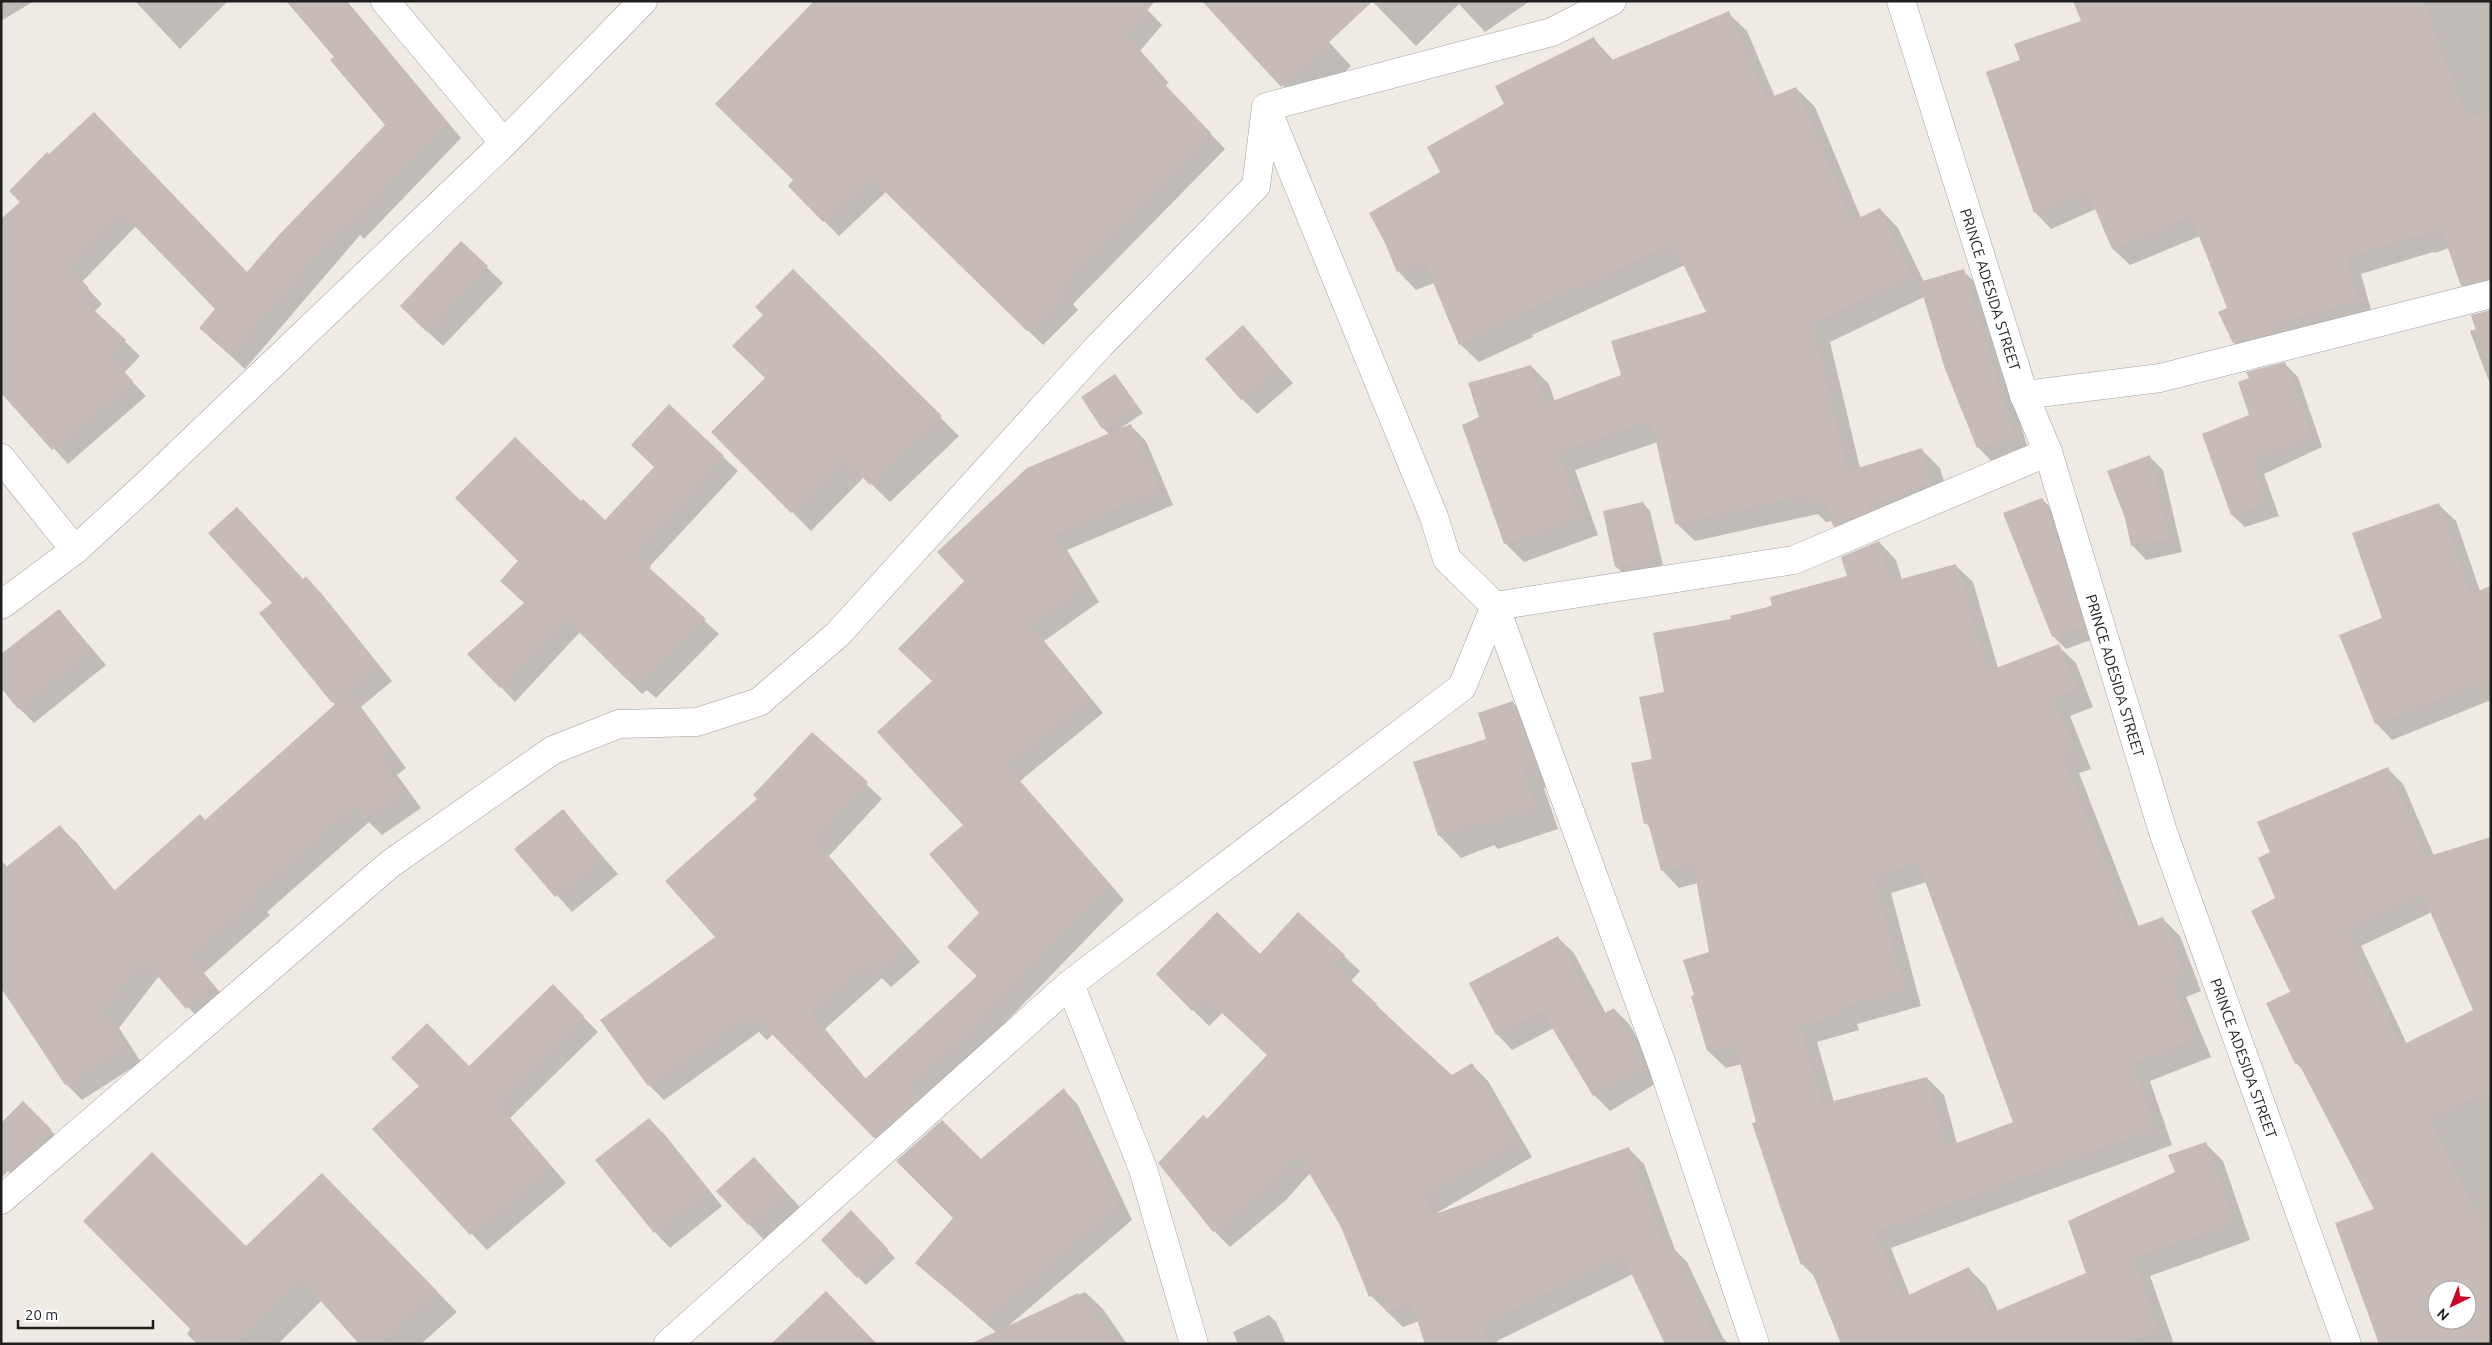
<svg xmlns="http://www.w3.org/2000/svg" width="2492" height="1345" font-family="Ubuntu,sans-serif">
<rect width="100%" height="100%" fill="#f0eae5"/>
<g fill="#0003" fill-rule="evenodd">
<path d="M1 1H34L1 21Z"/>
<path d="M135 1H228L180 49Z"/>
<path d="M288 1H347L461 138 364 239 360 235 245 369 200 328 216 309 136 226 82 282 102 304 94 312 140 356 124 373 146 396 68 464 11 401 21 202 47 154 248 273 386 125 335 57Z"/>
<path d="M1139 1 1162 25 1140 51 1169 83 1165 86 1225 149 1073 304 1078 310 1043 345 886 192 839 236 789 186Z"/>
<path d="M1203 1H1291L1351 66 1305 109Z"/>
<path d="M1372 1H1530L1485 32 1459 4 1416 46Z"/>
<path d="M2270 1H2491V298L2478 302 2462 285 2449 248 2435 253 2433 252 2361 274 2373 317 2251 359 2234 343 2229 309 2200 236 2130 265 2113 249 2096 209 2051 229 2035 212Z"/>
<path d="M1728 13 1747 31 1775 97 1796 88 1815 107 1861 218 1880 209 1898 228 1924 282 1963 271 1979 286 2029 452 1993 463 1978 447 1924 297 1830 342 1860 468 1921 449 1940 468 1950 503 1853 544 1834 526 1833 521 1826 522 1818 514 1695 541 1676 523 1658 442 1575 470 1598 535 1524 562 1505 543 1481 418 1531 366 1549 384 1555 402 1623 376 1708 313 1685 265 1532 335 1533 337 1479 362 1460 344 1434 283 1416 290 1398 271 1442 173 1506 105 1593 38 1614 61Z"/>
<path d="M461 243 503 283 443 346 417 322Z"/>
<path d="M793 271 959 436 890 502 864 477 811 531 713 432 766 378 765 315Z"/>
<path d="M2491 311V387L2470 331 2477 329Z"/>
<path d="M1243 327 1293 383 1257 414 1242 399Z"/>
<path d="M2285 364 2298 377 2322 447 2264 474 2279 516 2245 527 2232 515 2251 415Z"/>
<path d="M1114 376 1143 413 1121 428 1131 426 1146 441 1173 505 1067 550 1099 602 1044 641 1103 713 1020 781 1124 900 975 1054 890 1153 773 1034 767 1040 759 1032 664 1100 649 1085 717 938 759 799 812 733 882 799 829 856 920 962 891 987 882 978 825 1029 866 1079 978 977 981 913 965 825 933 682 1110 435 1103 428Z"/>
<path d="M669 406 738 471 650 566 651 567 649 570 719 634 656 698 647 690 642 694 580 632 515 702 501 687 525 603 581 503 605 522 655 467Z"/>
<path d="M2149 456 2163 470 2182 552 2146 560 2133 546 2126 518Z"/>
<path d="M2042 499 2055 512 2096 638 2066 649 2053 636Z"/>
<path d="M1643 503 1650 511 1663 565 1624 574 1616 567Z"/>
<path d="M2439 505 2456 521 2480 591 2491 587V700L2392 740 2376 723 2384 619Z"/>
<path d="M1879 542 1896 560 1902 580 1955 565 1973 582 1998 668 2058 646 2076 663 2093 707 2070 716 2091 769 2079 773 2139 927 2163 919 2180 936 2201 991 2186 997 2211 1057 2150 1081 2172 1145 1891 1248 1910 1296 1969 1269 1986 1286 1998 1311 2088 1274 2176 1172 2205 1143 2223 1161 2250 1240 2150 1276 2174 1344H1843L1815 1277 1802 1264 1742 1064 1726 1068 1708 1051 1692 997 1695 996 1711 953 1698 883 1679 888 1662 870 1651 829 1646 823 1654 760 1666 693 1733 620 1848 577ZM1927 882 2014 1123 1957 1144 1944 1095 1927 1078 1834 1102 1817 1042 1859 1030 1857 1024 1921 1006 1891 893Z"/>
<path d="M306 577 321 593 392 681 361 707 406 768 397 775 421 808 382 835 369 822 267 912 270 915 204 973 229 1003 204 1024 159 976 119 1028 141 1062 82 1100 66 1084 1 985V860L8 868 60 827 77 843 115 891 206 822 336 705 333 702 303 580Z"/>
<path d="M59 610 106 665 34 723 19 708Z"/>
<path d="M1513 703 1535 725 1557 783 1544 788 1558 829 1498 849 1494 845 1461 858 1439 835 1488 739Z"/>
<path d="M2387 768 2403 784 2434 856 2491 876V1344H2386L2376 1210 2305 1072 2296 1063 2291 993 2272 853ZM2432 912 2474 1010 2407 1044 2361 946ZM2437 1290H2467V1320H2437Z"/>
<path d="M563 811 618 874 572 912 516 849Z"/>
<path d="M1558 938 1574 953 1606 1014 1614 1009 1630 1025 1660 1081 1610 1111 1594 1095 1554 1028 1512 1050 1497 1034Z"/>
<path d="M1260 956H1344L1360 971 1351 981 1452 1077 1472 1065 1488 1081 1532 1157 1435 1214 1628 1148 1644 1164 1675 1250 1687 1262 1723 1338 1729 1344H1666L1633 1274 1497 1341 1498 1344H1426L1419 1321 1403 1327 1371 1296 1342 1226 1310 1173 1286 1200 1230 1247 1214 1231 1207 1120 1268 1055 1222 1013 1209 1026 1157 974Z"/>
<path d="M553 986 598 1032 510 1118 566 1183 487 1250 374 1129 470 1067Z"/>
<path d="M1064 1090 1078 1105 1132 1220 1006 1328 1085 1292 1103 1309 1127 1344H980L997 1333 917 1263 955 1218 981 1160Z"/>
<path d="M23 1103 66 1146 24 1187 1 1164Z"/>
<path d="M649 1119 665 1135 722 1206 670 1248 655 1232Z"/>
<path d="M769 1174 800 1207 764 1240 718 1191Z"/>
<path d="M342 1195 457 1312 421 1344H360L322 1300 278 1344H197L187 1334 246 1248Z"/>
<path d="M851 1212 895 1258 866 1285 822 1240Z"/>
<path d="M1269 1315 1276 1322 1286 1344H1238L1233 1332Z"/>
</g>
<g fill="#c7bbb8" fill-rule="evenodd">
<path d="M286 1H346L448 123 349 225 345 221 230 355 199 328 215 309 121 212 68 266 89 288 80 297 126 340 110 357 133 381 52 450 1 393V219L20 202 9 191 47 152 49 154 94 112 247 272 277 237 385 125 330 60 334 57Z"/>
<path d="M814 1H1155L1126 35 1155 67 1151 70 1211 133 1058 288 1064 294 1027 331 870 177 823 222 788 186 793 180 715 104Z"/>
<path d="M1202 1H1373L1281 87Z"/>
<path d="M2073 1H2423L2467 119 2491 112V279L2461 286 2441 228 2417 238V235L2346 258 2358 300 2273 324 2275 333 2233 343 2218 312 2227 308 2191 216 2112 249 2087 190 2034 213 1986 72 2020 60 2014 44 2081 21Z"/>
<path d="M1729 11 1766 99 1796 87 1852 221 1880 208 1912 276 1812 323 1848 471 1922 448 1932 484 1870 504 1871 510 1833 526 1826 500 1807 504 1804 495 1675 524 1651 420 1558 452 1581 516 1504 544 1462 425 1479 417 1468 383 1531 365 1545 404 1621 375 1611 341 1706 312 1673 243 1514 316 1515 318 1459 345 1424 261 1397 272 1385 243 1369 213 1440 172 1427 147 1504 104 1495 86 1594 37 1607 62Z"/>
<path d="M461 241 488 266 427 332 400 306Z"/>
<path d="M793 269 942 416 870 485 845 459 791 513 711 432 765 378 732 346 763 315 755 307Z"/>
<path d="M1964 269 2014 437 1977 448 1945 369 1919 282Z"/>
<path d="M2491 310V355L2484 356 2471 315Z"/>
<path d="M1243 325 1279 367 1241 400 1205 359Z"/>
<path d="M2285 362 2310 434 2252 461 2267 503 2231 515 2202 434 2249 415 2238 382 2249 378 2246 372Z"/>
<path d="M1115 374 1137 405 1102 429 1081 397Z"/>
<path d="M669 404 724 456 636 550 638 552 635 555 706 619 640 684 632 676 627 680 565 618 500 688 467 654 524 603 500 581 518 561 455 498 515 437 581 501 583 499 605 520 654 467 631 445Z"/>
<path d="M1131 424 1159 490 1053 535 1085 586 1030 625 1089 698 1006 765 1110 884 960 1039 908 1086 920 1098 874 1138 757 1019 751 1026 743 1017 648 1086 600 1020 715 937 665 881 757 799 753 795 812 732 868 782 814 840 905 946 875 973 867 963 810 1013 865 1079 977 976 947 947 979 913 929 854 963 825 877 732 932 681 898 649 964 581 937 552 1027 468Z"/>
<path d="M2150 455 2169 538 2131 546 2125 518 2107 471Z"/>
<path d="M2042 498 2056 531 2084 624 2052 637 2003 513Z"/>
<path d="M1643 502 1656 558 1615 567 1603 511Z"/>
<path d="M2439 503 2470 594 2491 586V677L2375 724 2339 635 2382 618 2352 533Z"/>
<path d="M237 507 303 579 306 576 378 665 332 703 259 613 272 603 208 533Z"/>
<path d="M1879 541 1890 582 1956 564 1988 671 2059 644 2077 689 2054 698 2074 751 2063 756 2130 929 2163 917 2184 974 2170 979 2194 1039 2133 1063 2155 1128 1875 1231 1902 1298 1969 1267 1991 1313 2086 1273 2068 1221 2175 1172 2168 1155 2206 1142 2234 1222 2133 1258 2158 1330 2116 1344H1841L1808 1262 1801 1265 1784 1218 1752 1123 1756 1122 1735 1044 1707 1051 1691 996 1694 995 1683 960 1709 952 1693 863 1661 871 1648 823 1644 824 1631 763 1652 759 1639 697 1664 692 1653 633 1731 619 1730 616 1772 606 1770 597 1847 576 1841 557ZM1918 862 2013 1122 1946 1147 1927 1077 1822 1104 1800 1025 1842 1013 1841 1007 1904 989 1874 876Z"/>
<path d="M59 609 91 649 18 709 1 688V654Z"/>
<path d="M349 692 390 752 381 758 405 791 364 819 354 805 252 895 255 898 189 956 214 986 186 1009 143 959 103 1011 125 1045 65 1085 1 988V871L60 825 113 892 200 814 205 820Z"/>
<path d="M1513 701 1535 760 1522 765 1536 807 1474 827 1473 822 1438 836 1413 762 1486 739 1478 713Z"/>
<path d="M2388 767 2426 857 2491 837V1090L2429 1117 2491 1246V1344H2379L2335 1223 2374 1209 2298 1062 2295 1064 2266 1003 2290 992 2251 911 2275 898 2258 858 2270 852 2257 822ZM2422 893 2473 1010 2400 1046 2345 930ZM2437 1290H2467V1320H2437Z"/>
<path d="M563 809 603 858 555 897 514 849Z"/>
<path d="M1217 912 1260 954 1298 912 1345 955 1335 965 1377 1004 1375 1005 1452 1075 1472 1063 1517 1141 1424 1196 1433 1215 1629 1147 1665 1247 1671 1244 1718 1344H1665L1623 1256 1482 1325 1488 1344H1425L1411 1302 1386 1312 1379 1293 1369 1297 1341 1227 1298 1154 1270 1184 1213 1232 1158 1163 1203 1115 1207 1119 1267 1055 1206 998 1192 1011 1156 974Z"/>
<path d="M1558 936 1600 1016 1614 1008 1646 1065 1593 1096 1542 1011 1496 1035 1469 983Z"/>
<path d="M553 984 584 1016 496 1102 551 1166 470 1235 372 1129 419 1086 391 1058 427 1023 469 1066Z"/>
<path d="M1064 1088 1118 1204 983 1320 915 1263 953 1218 896 1161 942 1120 981 1159Z"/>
<path d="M23 1101 52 1130 1 1178V1123Z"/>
<path d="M649 1118 707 1190 654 1233 595 1160Z"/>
<path d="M152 1152 246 1246 322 1173 437 1291 377 1344H359L301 1279 236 1344H205L83 1221Z"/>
<path d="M754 1157 785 1191 748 1225 716 1191Z"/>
<path d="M851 1210 888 1249 857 1278 821 1240Z"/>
<path d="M826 1291 877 1344H771Z"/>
<path d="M1078 1293 1120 1344H970Z"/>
</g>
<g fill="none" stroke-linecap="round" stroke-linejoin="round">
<g stroke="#a0a0a0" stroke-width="29">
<g id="minor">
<path d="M385 1 504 143"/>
<path id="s1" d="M1901 1 2024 395 2048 452 2163 832 2347 1344"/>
<path d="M1267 109 1434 517 1447 559 1495 606 1663 1067 1755 1344"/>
<path d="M2024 395 2160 378 2491 294"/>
<path d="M1 458 75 550"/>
<path d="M1 605 75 550 146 485 504 143 643 1"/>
<path d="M1070 984 1143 1169 1194 1344"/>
<path d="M1 1200 390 864 553 750 619 724 697 722 759 702 838 634 1100 345 1256 186 1266 107 1552 32 1612 1"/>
<path d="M668 1344 1070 984 1462 687 1495 606 1794 560 2048 452"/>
</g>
</g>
<use href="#minor" stroke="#fff" stroke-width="28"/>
</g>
<g text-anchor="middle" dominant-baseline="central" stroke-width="4" stroke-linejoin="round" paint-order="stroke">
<g font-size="15" fill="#1f1f1f" stroke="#fff">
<text stroke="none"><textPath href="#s1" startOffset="302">PRINCE ADESIDA STREET</textPath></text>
<text stroke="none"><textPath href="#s1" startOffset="708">PRINCE ADESIDA STREET</textPath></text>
<text stroke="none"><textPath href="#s1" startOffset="1112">PRINCE ADESIDA STREET</textPath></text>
</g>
</g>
<rect width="2492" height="1345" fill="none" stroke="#1f1f1f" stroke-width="5"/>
<g transform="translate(2452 1305) rotate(223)"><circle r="24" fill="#ffffff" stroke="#a5a5a5"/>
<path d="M0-4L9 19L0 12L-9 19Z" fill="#ce002a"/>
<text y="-8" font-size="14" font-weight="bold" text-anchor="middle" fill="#1f1f1f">N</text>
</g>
<path d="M18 1320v8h135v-8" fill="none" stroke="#1f1f1f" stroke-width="2.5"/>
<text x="25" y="1320" font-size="15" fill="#1f1f1f" stroke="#ffffff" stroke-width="4" paint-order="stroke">20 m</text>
</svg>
